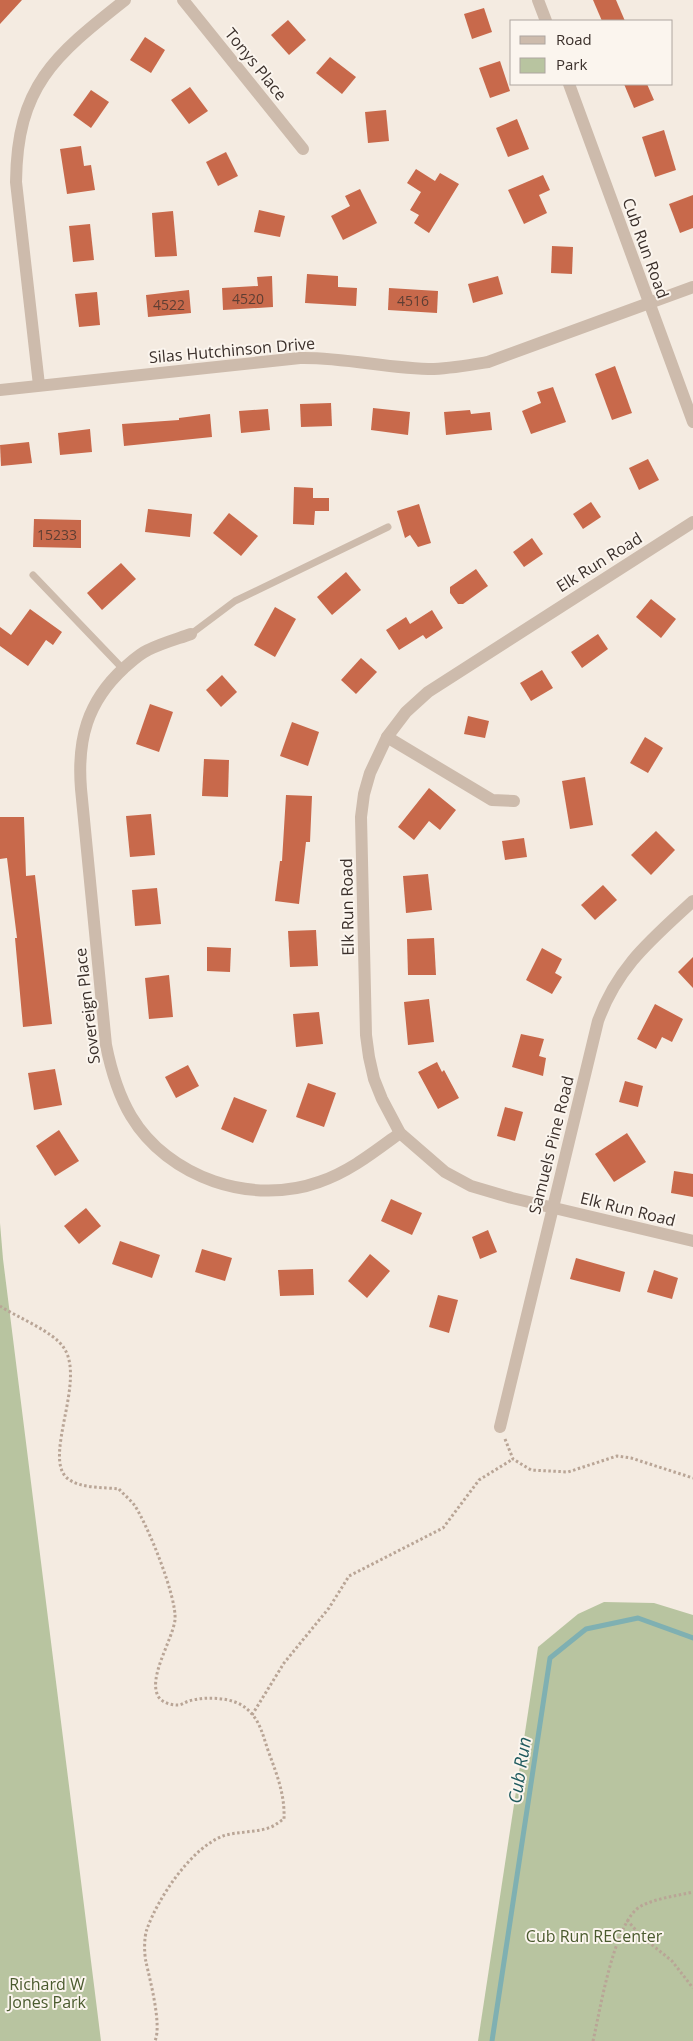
<svg xmlns="http://www.w3.org/2000/svg" width="693" height="2041" font-family="'Open Sans',sans-serif">
<rect width="100%" height="100%" fill="#f4ebe1"/>
<g fill="#b8c4a0">
<path d="M0 1223 3 1259 101 2041H0Z"/>
<path d="M604 1602 654 1603 693 1615V2041H478L538 1647 578 1614Z"/>
</g>
<g fill="none" stroke-linecap="round" stroke-linejoin="round">
<path stroke="#7fb0b2" stroke-width="5" d="M492 2041 550 1658 586 1629 638 1618 693 1638"/>
</g>
<g fill="#c8694b">
<path d="M0 0H22L0 24Z"/>
<path d="M593 0H616L625 21H602Z"/>
<path d="M484 8 492 32 472 39 464 14Z"/>
<path d="M288 20 306 40 289 55 271 35Z"/>
<path d="M145 37 165 50 151 73 130 60Z"/>
<path d="M330 57 356 77 342 94 316 73Z"/>
<path d="M500 61 510 91 490 98 479 68Z"/>
<path d="M624 84H647L654 100 634 108Z"/>
<path d="M190 87 208 111 189 124 171 100Z"/>
<path d="M91 90 109 102 91 128 73 115Z"/>
<path d="M386 110 389 141 368 143 365 112Z"/>
<path d="M517 119 529 149 508 157 496 128Z"/>
<path d="M664 130 676 170 655 177 642 137Z"/>
<path d="M81 146 84 166 91 165 95 190 67 194 60 149Z"/>
<path d="M226 152 238 176 218 186 206 162Z"/>
<path d="M416 169 435 181 440 173 459 184 429 233 414 223 419 215 410 210 421 192 407 183Z"/>
<path d="M543 175 550 190 539 195 547 213 524 224 508 190Z"/>
<path d="M360 189 377 223 343 240 331 216 350 206 345 196Z"/>
<path d="M693 195V228L680 233 669 204Z"/>
<path d="M259 210 285 216 280 237 254 232Z"/>
<path d="M173 211 177 256 155 257 152 213Z"/>
<path d="M90 224 94 260 73 262 69 226Z"/>
<path d="M552 246 573 247 572 274 551 273Z"/>
<path d="M307 274 338 276V287L357 288 356 306 305 303Z"/>
<path d="M272 276 273 307 223 310 222 288 258 286 257 277Z"/>
<path d="M498 276 503 294 473 303 468 284Z"/>
<path d="M389 288 438 291 437 313 388 310Z"/>
<path d="M189 290 191 313 148 317 146 295Z"/>
<path d="M97 292 100 325 79 327 75 294Z"/>
<path d="M615 366 632 413 612 420 595 374Z"/>
<path d="M553 387 566 422 531 434 522 411 541 403 537 392Z"/>
<path d="M331 403 332 426 301 427 300 404Z"/>
<path d="M373 408 410 412 408 435 371 430Z"/>
<path d="M268 409 270 430 241 433 239 411Z"/>
<path d="M470 410 471 414 490 412 492 430 446 435 444 412Z"/>
<path d="M210 414 212 437 124 446 122 424 179 420V418Z"/>
<path d="M90 429 92 452 60 455 58 433Z"/>
<path d="M29 442 32 463 1 466 0 445Z"/>
<path d="M648 459 659 480 639 490 629 468Z"/>
<path d="M294 487 313 488V498H329V511H315L314 525 293 524Z"/>
<path d="M591 502 601 517 583 529 573 514Z"/>
<path d="M419 504 431 543 418 547 410 535 405 538 397 511Z"/>
<path d="M148 509 192 514 190 537 145 532Z"/>
<path d="M229 513 258 536 241 556 213 533Z"/>
<path d="M34 519 81 520V548L33 547Z"/>
<path d="M532 538 543 554 524 567 513 552Z"/>
<path d="M121 563 136 579 102 610 87 593Z"/>
<path d="M476 569 488 586 463 604H458L450 593V587Z"/>
<path d="M346 572 361 590 332 615 317 597Z"/>
<path d="M651 599 676 619 661 638 636 617Z"/>
<path d="M275 607 296 619 275 657 254 645Z"/>
<path d="M30 609 62 632 53 645 46 640 28 666 0 646V627L11 635Z"/>
<path d="M432 610 443 628 426 639 423 635 399 650 386 630 406 617 410 624Z"/>
<path d="M598 634 608 649 582 668 571 652Z"/>
<path d="M361 658 377 672 356 694 341 680Z"/>
<path d="M542 670 553 688 531 701 520 683Z"/>
<path d="M222 675 237 692 221 707 206 690Z"/>
<path d="M150 704 173 712 159 752 136 744Z"/>
<path d="M468 716 489 721 485 738 464 734Z"/>
<path d="M292 722 319 732 308 766 280 756Z"/>
<path d="M645 737 663 748 648 773 630 763Z"/>
<path d="M204 759 229 760 228 797 202 796Z"/>
<path d="M585 777 593 825 570 829 562 781Z"/>
<path d="M429 788 456 810 440 830 429 821 414 840 398 827Z"/>
<path d="M286 795 312 796 310 842H306L299 904 275 901 280 861H282Z"/>
<path d="M151 814 155 855 130 857 126 816Z"/>
<path d="M0 817H24L26 876 35 875 52 1024 23 1027 15 938H17L7 858 0 859Z"/>
<path d="M656 831 675 850 651 875 631 855Z"/>
<path d="M524 838 527 857 505 860 502 841Z"/>
<path d="M428 874 432 910 406 913 403 876Z"/>
<path d="M603 885 617 900 595 920 581 905Z"/>
<path d="M157 888 161 924 135 926 132 890Z"/>
<path d="M316 930 318 966 290 967 288 931Z"/>
<path d="M434 938 436 975H408L407 939Z"/>
<path d="M207 947 231 948 230 972 207 971Z"/>
<path d="M542 948 562 959 555 973 562 977 552 994 526 980Z"/>
<path d="M693 957V988L678 972Z"/>
<path d="M169 975 173 1017 149 1019 145 978Z"/>
<path d="M429 999 434 1042 408 1045 404 1002Z"/>
<path d="M655 1004 683 1019 672 1042 662 1037 656 1049 637 1039Z"/>
<path d="M319 1012 323 1044 296 1047 293 1014Z"/>
<path d="M521 1034 544 1039 539 1056 546 1058 543 1076 512 1067Z"/>
<path d="M437 1062 442 1072 444 1070 459 1098 438 1109 418 1072Z"/>
<path d="M188 1065 199 1086 176 1098 165 1077Z"/>
<path d="M55 1069 62 1105 34 1110 28 1073Z"/>
<path d="M625 1081 643 1086 638 1107 619 1102Z"/>
<path d="M308 1083 336 1093 324 1127 296 1117Z"/>
<path d="M234 1097 267 1110 253 1143 221 1129Z"/>
<path d="M505 1107 523 1112 515 1141 497 1136Z"/>
<path d="M59 1130 79 1161 55 1176 36 1146Z"/>
<path d="M627 1133 646 1162 614 1182 595 1154Z"/>
<path d="M674 1171 693 1174V1197L671 1193Z"/>
<path d="M391 1199 422 1213 412 1235 381 1221Z"/>
<path d="M86 1208 101 1226 79 1244 64 1226Z"/>
<path d="M488 1230 497 1252 480 1259 472 1237Z"/>
<path d="M120 1241 160 1255 152 1278 112 1264Z"/>
<path d="M202 1249 232 1258 225 1281 195 1272Z"/>
<path d="M370 1254 390 1271 367 1298 348 1281Z"/>
<path d="M576 1258 625 1272 620 1292 570 1279Z"/>
<path d="M313 1269 314 1295 280 1296 278 1270Z"/>
<path d="M654 1270 678 1278 672 1299 647 1292Z"/>
<path d="M438 1295 458 1300 449 1333 429 1327Z"/>
</g>
<g fill="none" stroke-linecap="round" stroke-linejoin="round">
<g stroke="#b9a596" stroke-width="3" stroke-dasharray="2.5 2.5" stroke-linecap="butt">
<path d="M0 1306C18 1318 53 1331 64 1348 86 1381 43 1457 67 1478 80 1489 104 1487 119 1489 124 1495 131 1500 135 1506 148 1526 177 1597 175 1620 172 1641 148 1677 158 1696 162 1703 171 1705 178 1705 182 1705 185 1702 189 1701 206 1696 234 1697 247 1709 261 1721 263 1737 269 1753 277 1775 285 1795 284 1819 280 1821 276 1825 271 1827 256 1833 238 1831 223 1836 191 1848 158 1898 147 1929 144 1937 144 1953 146 1962 150 1980 162 2025 155 2041"/>
<path d="M505 1439 513 1459 531 1470 568 1472 617 1456 631 1458 693 1478"/>
<path d="M252 1715 284 1663 329 1608 349 1576 443 1528 479 1480 513 1459"/>
<path d="M627 1920 641 1936 672 1961 693 1988"/>
<path d="M593 2041C600 2011 614 1921 641 1906 657 1898 676 1896 693 1892"/>
</g>
<g stroke="#cdbbac" stroke-width="7">
<path d="M33 575 123 669"/>
<path d="M191 634 235 601 388 527"/>
</g>
<g stroke="#cdbbac" stroke-width="12">
<path d="M183 0 303 149"/>
<path d="M538 0 546 21"/>
<path d="M569 84 693 422"/>
<path d="M39 385 16 182C17 86 54 56 125 0"/>
<path d="M0 390 300 358C345 357 389 369 434 369 453 368 470 365 488 362L693 287"/>
<path d="M693 522 428 692 406 712 387 737 370 773 364 794 361 817 366 1035 369 1057 374 1079 382 1099 400 1133 445 1172 471 1186 512 1198 693 1241"/>
<path d="M191 634C177 639 162 643 148 650 139 654 131 662 124 668 87 702 77 740 81 789L106 1045C111 1070 118 1094 131 1116 168 1178 252 1206 319 1182 349 1172 374 1152 400 1133"/>
<path d="M387 737 492 800 514 801"/>
<path d="M500 1427 598 1021C618 966 651 940 693 901"/>
</g>
</g>
<g text-anchor="middle" dominant-baseline="central" stroke-width="4" stroke-linejoin="round" paint-order="stroke">
<g font-size="14" fill="#5e3e33">
<text x="248" y="298">4520</text>
<text x="413" y="300">4516</text>
<text x="169" y="304">4522</text>
<text x="57" y="534">15233</text>
</g>
<g font-size="16" fill="#3b302b" stroke="#fbf5ee">
<text transform="translate(256 64) rotate(51)">Tonys Place</text>
<text transform="translate(646 248) rotate(70)">Cub Run Road</text>
<text transform="translate(232 350) rotate(-5)">Silas Hutchinson Drive</text>
<text transform="translate(599 562) rotate(-32)">Elk Run Road</text>
<text transform="translate(347 907) rotate(-91)">Elk Run Road</text>
<text transform="translate(87 1006) rotate(-97)">Sovereign Place</text>
<text transform="translate(551 1145) rotate(-76)">Samuels Pine Road</text>
<text transform="translate(628 1209) rotate(14)">Elk Run Road</text>
</g>
<g font-size="16" fill="#4a5a2e" stroke="#fbf5ee">
<text x="594" y="1936">Cub Run RECenter</text>
<text x="47" y="1984">Richard W<tspan x="47" dy="18">Jones Park</tspan></text>
</g>
<g font-size="18" font-style="italic" fill="#1f5a5e" stroke="#fbf5ee">
<text transform="translate(519 1770) rotate(-81)">Cub Run</text>
</g>
</g>
<rect x="510" y="20" width="162" height="65" fill="#fbf5ee" stroke="#aea6a0"/>
<rect x="520" y="36" width="25" height="8" fill="#cdbbac" stroke="#aea6a0"/>
<text x="556" y="45" font-size="15" fill="#3b302b">Road</text>
<rect x="520" y="58" width="25" height="15" fill="#b8c4a0" stroke="#aea6a0"/>
<text x="556" y="70" font-size="15" fill="#3b302b">Park</text>
</svg>
